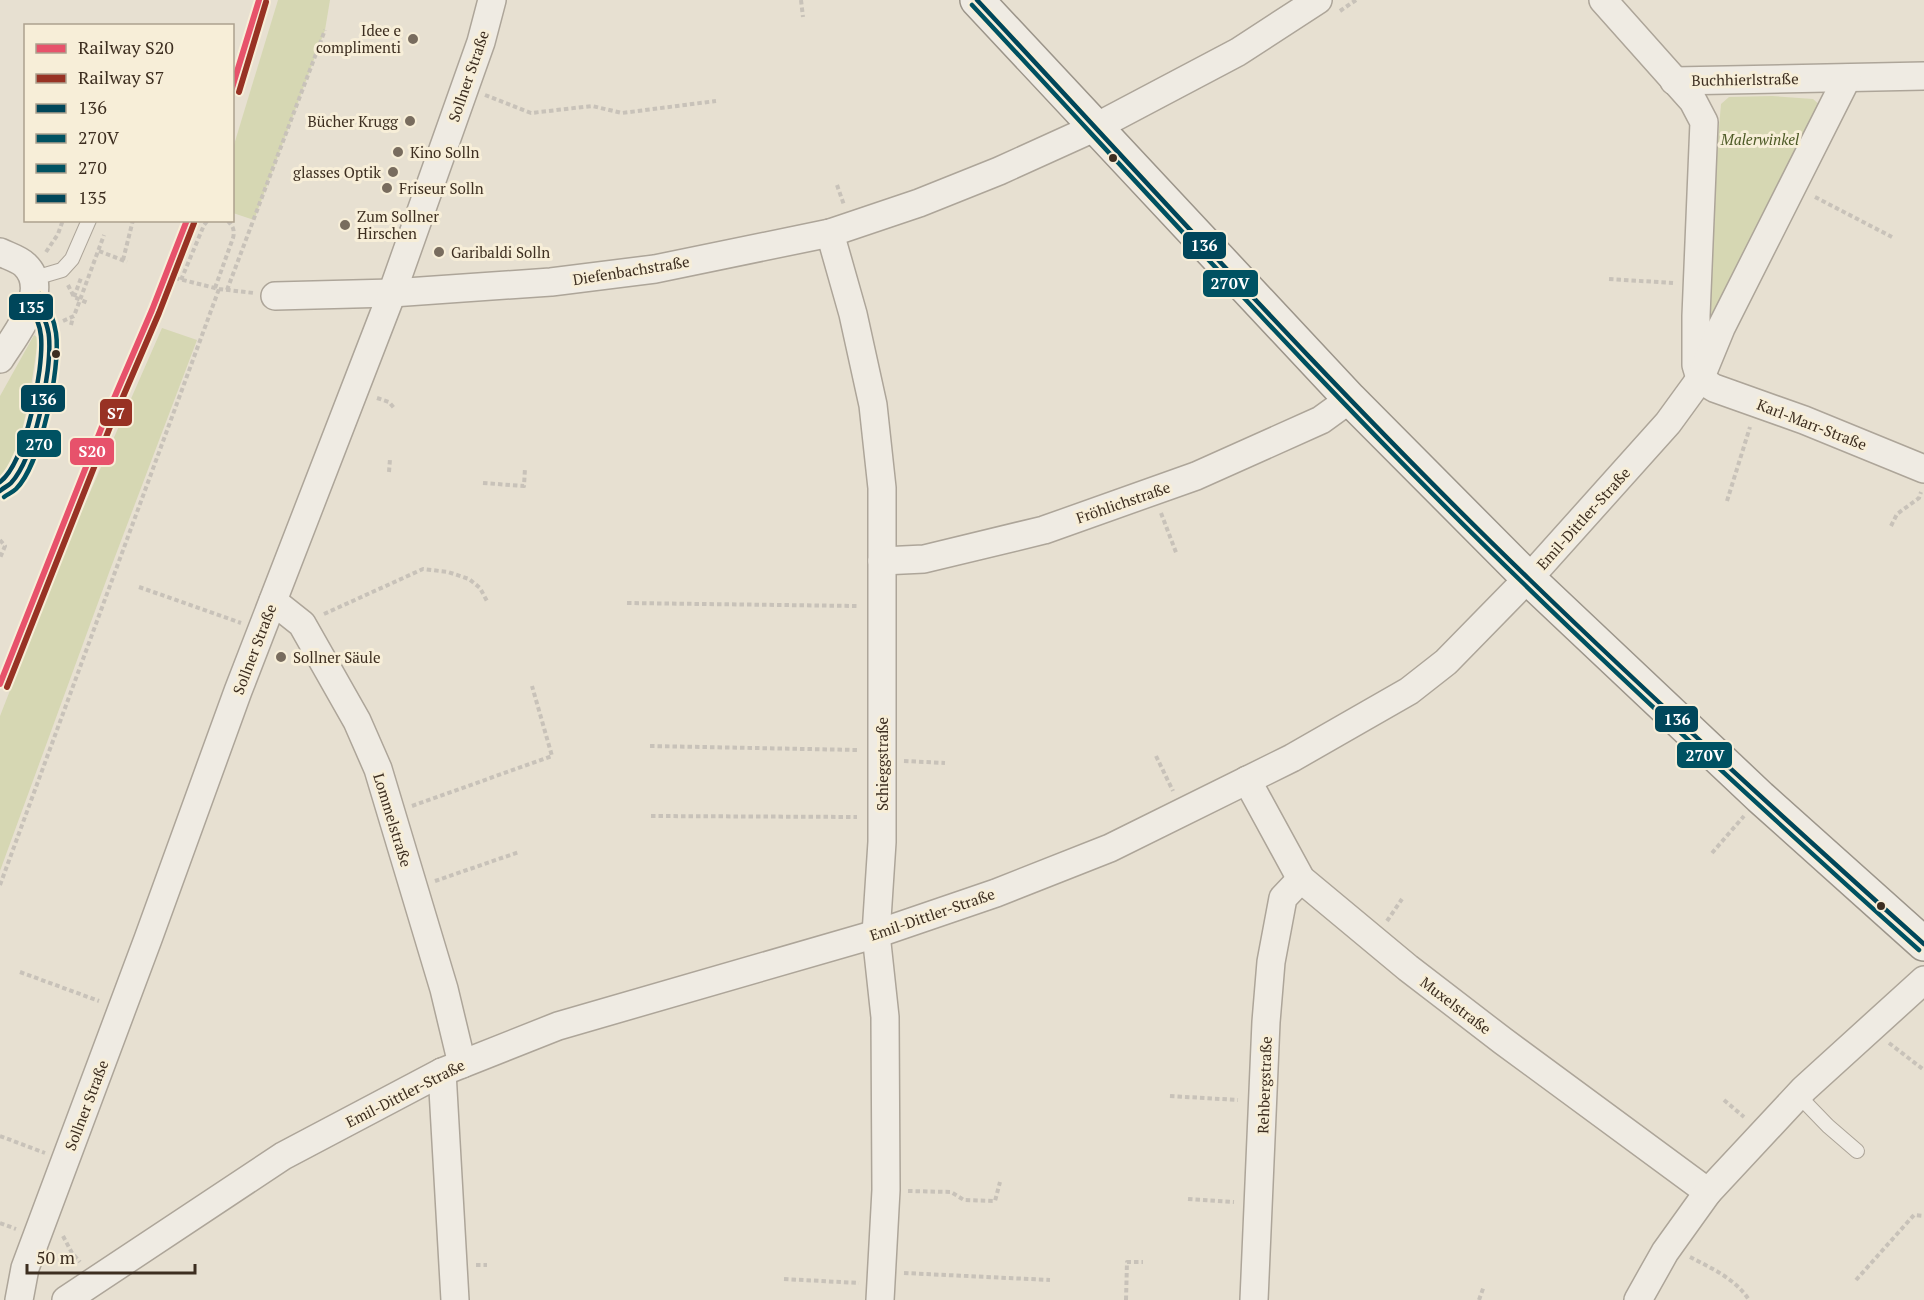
<svg xmlns="http://www.w3.org/2000/svg" width="1924" height="1300" font-family="'PT Serif',serif">
<rect width="100%" height="100%" fill="#e7e0d1"/>
<g fill="#d6d7b3">
<path d="M278 0H330L325 30 254 220 233 213V148Z"/>
<path d="M1772 96 1813 99 1822 107 1718 319 1703 314 1721 104 1729 97Z"/>
<path d="M162 328 197 340 110 570 0 871V716L66 547Z"/>
<path d="M34 335 38 338C34 370 22 461 0 482V396Z"/>
</g>
<g fill="none" stroke-linecap="round" stroke-linejoin="round">
<g stroke="#ada599" stroke-width="16">
<g id="lane">
<path d="M35 278 62 270 72 259 89 220"/>
<path d="M0 491C31 481 52 366 49 336 47 321 42 311 34 298"/>
<path d="M1798 1095 1828 1126 1857 1151"/>
</g>
</g>
<g stroke="#ada599" stroke-width="30">
<g id="street">
<path d="M1603 0 1693 101 1704 122 1696 316V365L1699 375"/>
<path d="M1674 81 1924 76"/>
<path d="M830 233 853 314 873 405 882 488V842L876 934 885 1017 886 1190 880 1300"/>
<path d="M0 252C8 256 19 259 25 265 52 291 15 335 0 359"/>
<path d="M275 296 392 293 551 282 655 269 830 233 919 203 999 171 1096 127 1238 52 1318 0"/>
<path d="M1700 379 1714 388 1804 420 1924 469"/>
<path d="M882 561 924 559 1044 530 1196 476 1321 420 1350 399"/>
<path d="M273 601 302 624 357 721 378 769 444 989 462 1064"/>
<path d="M1247 780 1301 879 1408 968 1503 1041 1708 1192"/>
<path d="M442 1072 455 1300"/>
<path d="M19 1300 25 1268 148 939 238 691 392 293 481 42 492 0"/>
<path d="M66 1300 283 1156 442 1072 558 1026 876 934 996 893 1110 848 1292 758 1409 691 1446 662 1538 568 1668 423 1700 379 1721 328 1847 78"/>
<path d="M1254 1300 1266 1022 1271 962 1283 898 1301 879"/>
<path d="M1638 1300 1665 1252 1708 1192 1804 1089 1924 980"/>
</g>
</g>
<g stroke="#9c958a" stroke-width="36">
<path id="secondary" d="M977 0 1350 399 1528 578 1760 797 1924 944"/>
</g>
<g stroke="#c8c2b9" stroke-width="4" stroke-dasharray="4.5 3" stroke-linecap="butt">
<path d="M801 0 803 17"/>
<path d="M1340 11 1356 0"/>
<path d="M485 95 531 113 592 106 622 113 716 101"/>
<path d="M837 185 844 205"/>
<path d="M1815 197 1892 237"/>
<path d="M99 251 127 262"/>
<path d="M46 252 58 234 63 220"/>
<path d="M123 260 133 220"/>
<path d="M175 278 219 289 254 293"/>
<path d="M1609 279 1673 283"/>
<path d="M181 280 204 225 208 220"/>
<path d="M68 285 74 297 88 303"/>
<path d="M215 288 233 238C235 230 233 226 227 220"/>
<path d="M227 290 325 30"/>
<path d="M74 297 81 278"/>
<path d="M63 321 74 316 104 235"/>
<path d="M71 325 73 317"/>
<path d="M377 398 389 402 394 408"/>
<path d="M389 472 390 459"/>
<path d="M483 483 524 486 525 468"/>
<path d="M1727 501 1750 427"/>
<path d="M1161 513 1177 555"/>
<path d="M1891 526 1897 514 1919 498 1921 492"/>
<path d="M0 540 5 546 0 558"/>
<path d="M139 587 241 623"/>
<path d="M627 603 858 606"/>
<path d="M324 614 423 569 448 572 469 579 480 588 488 603"/>
<path d="M650 746 858 750"/>
<path d="M1156 756 1173 791"/>
<path d="M904 761 945 763"/>
<path d="M412 806 552 756 532 686"/>
<path d="M651 816 857 817"/>
<path d="M1712 853 1744 816"/>
<path d="M435 881 519 852"/>
<path d="M0 885 219 289"/>
<path d="M1387 921 1402 899"/>
<path d="M20 972 99 1001"/>
<path d="M1889 1043 1924 1070"/>
<path d="M1170 1096 1238 1100"/>
<path d="M1724 1100 1744 1117"/>
<path d="M0 1136 45 1153"/>
<path d="M908 1191 951 1192 964 1200 995 1201 1000 1182"/>
<path d="M1188 1199 1234 1202"/>
<path d="M0 1223 16 1229"/>
<path d="M63 1236 72 1253 80 1262"/>
<path d="M1690 1257C1711 1268 1736 1279 1749 1300"/>
<path d="M476 1265H487"/>
<path d="M904 1273 1050 1280"/>
<path d="M784 1279 859 1283"/>
<path d="M1856 1280 1914 1215 1924 1216"/>
<path d="M1126 1300 1127 1262H1143"/>
<path d="M1479 1300 1484 1286"/>
</g>
<use href="#lane" stroke="#efebe3" stroke-width="14"/>
<use href="#street" stroke="#efebe3" stroke-width="27"/>
<use href="#secondary" stroke="#efebe3" stroke-width="33"/>
<g stroke="#f7eed8" stroke-width="9">
<g id="bus-1">
<path d="M977 0C1159 195 1337 394 1529 579 1658 704 1790 824 1924 944"/>
<path d="M0 491C3 488 8 486 11 483 35 457 52 371 49 337 48 323 41 310 34 298"/>
</g>
</g>
<g stroke="#f7eed8" stroke-width="9">
<path id="bus-2" d="M972 5C1154 200 1332 399 1524 584 1653 709 1785 830 1919 950"/>
</g>
<g stroke="#f7eed8" stroke-width="9">
<path id="bus-3" d="M4 497C8 494 13 492 16 489 41 464 61 367 56 333 54 319 48 306 40 294"/>
</g>
<g stroke="#f7eed8" stroke-width="9">
<path id="bus-4" d="M0 482C26 462 44 369 41 336 40 324 34 312 28 302"/>
</g>
<use href="#bus-1" stroke="#00465a" stroke-width="4.5"/>
<use href="#bus-2" stroke="#005262" stroke-width="4.5"/>
<use href="#bus-3" stroke="#005262" stroke-width="4.5"/>
<use href="#bus-4" stroke="#00465a" stroke-width="4.5"/>
<g stroke="#f7eed8" stroke-width="10">
<g id="rail-1">
<path d="M232 88 259 0"/>
<path d="M0 684 103 424 152 310 187 220"/>
</g>
</g>
<g stroke="#f7eed8" stroke-width="10">
<g id="rail-2">
<path d="M239 92 266 2"/>
<path d="M7 687 110 427 159 313 194 223"/>
</g>
</g>
<use href="#rail-1" stroke="#e7526b" stroke-width="6"/>
<use href="#rail-2" stroke="#983224" stroke-width="6"/>
</g>
<g fill="#786c5e" stroke="#f7eed8" stroke-width="2">
<circle cx="413" cy="39" r="6"/>
<circle cx="410" cy="121" r="6"/>
<circle cx="398" cy="152" r="6"/>
<circle cx="393" cy="172" r="6"/>
<circle cx="387" cy="188" r="6"/>
<circle cx="345" cy="225" r="6"/>
<circle cx="439" cy="252" r="6"/>
<circle cx="281" cy="657" r="6"/>
</g>
<g fill="#3d2e20" stroke="#f7eed8" stroke-width="2">
<circle cx="1113" cy="158" r="5"/>
<circle cx="56" cy="354" r="5"/>
<circle cx="1881" cy="906" r="5"/>
</g>
<g text-anchor="middle" dominant-baseline="central" stroke-width="6" stroke-linejoin="round" paint-order="stroke">
<g font-size="15" fill="#3d2e20" stroke="#f7eed8" text-anchor="start">
<text x="401" y="30" text-anchor="end">Idee e<tspan x="401" dy="17">complimenti</tspan></text>
<text x="398" y="121" text-anchor="end">Bücher Krugg</text>
<text x="410" y="152">Kino Solln</text>
<text x="381" y="172" text-anchor="end">glasses Optik</text>
<text x="399" y="188">Friseur Solln</text>
<text x="357" y="216">Zum Sollner<tspan x="357" dy="17">Hirschen</tspan></text>
<text x="451" y="252">Garibaldi Solln</text>
<text x="293" y="657">Sollner Säule</text>
</g>
<g font-size="15" fill="#3d2e20" stroke="#f7eed8">
<text transform="translate(468 76) rotate(-71)">Sollner Straße</text>
<text transform="translate(1745 79) rotate(-1)">Buchhierlstraße</text>
<text transform="translate(631 270) rotate(-9)">Diefenbachstraße</text>
<text transform="translate(1812 424) rotate(21)">Karl-Marr-Straße</text>
<text transform="translate(1123 502) rotate(-19)">Fröhlichstraße</text>
<text transform="translate(1583 518) rotate(-48)">Emil-Dittler-Straße</text>
<text transform="translate(254 649) rotate(-69)">Sollner Straße</text>
<text transform="translate(882 764) rotate(-90)">Schieggstraße</text>
<text transform="translate(393 820) rotate(73)">Lommelstraße</text>
<text transform="translate(932 914) rotate(-19)">Emil-Dittler-Straße</text>
<text transform="translate(1456 1005) rotate(37)">Muxelstraße</text>
<text transform="translate(1264 1085) rotate(-88)">Rehbergstraße</text>
<text transform="translate(405 1093) rotate(-27)">Emil-Dittler-Straße</text>
<text transform="translate(86 1105) rotate(-69)">Sollner Straße</text>
</g>
<g font-size="15" font-style="italic" fill="#4d5a26" stroke="#f7eed8">
<text x="1760" y="139">Malerwinkel</text>
</g>
</g>
<g stroke="#f7eed8" stroke-width="2">
<rect x="1182" y="231" width="45" height="29" rx="6" fill="#00465a"/>
<rect x="1202" y="269" width="57" height="29" rx="6" fill="#005262"/>
<rect x="8" y="293" width="46" height="28" rx="6" fill="#00465a"/>
<rect x="20" y="384" width="46" height="29" rx="6" fill="#00465a"/>
<rect x="99" y="398" width="34" height="29" rx="6" fill="#983224"/>
<rect x="16" y="429" width="46" height="29" rx="6" fill="#005262"/>
<rect x="69" y="437" width="46" height="29" rx="6" fill="#e7526b"/>
<rect x="1654" y="705" width="45" height="28" rx="6" fill="#00465a"/>
<rect x="1676" y="741" width="57" height="28" rx="6" fill="#005262"/>
</g>
<g font-size="16" text-anchor="middle" font-weight="bold" fill="#fff">
<text x="1204" y="251">136</text>
<text x="1230" y="289">270V</text>
<text x="31" y="313">135</text>
<text x="43" y="405">136</text>
<text x="116" y="419">S7</text>
<text x="39" y="450">270</text>
<text x="92" y="457">S20</text>
<text x="1677" y="725">136</text>
<text x="1705" y="761">270V</text>
</g>
<rect x="24" y="24" width="210" height="198" fill="#f7eed8" stroke="#ada18e" stroke-width="1.5"/>
<rect x="36" y="44" width="30" height="9" fill="#e7526b" stroke="#ada18e" stroke-width="1.5"/>
<text x="78" y="54" font-size="18" fill="#3d2e20">Railway S20</text>
<rect x="36" y="74" width="30" height="9" fill="#983224" stroke="#ada18e" stroke-width="1.5"/>
<text x="78" y="84" font-size="18" fill="#3d2e20">Railway S7</text>
<rect x="36" y="104" width="30" height="9" fill="#00465a" stroke="#ada18e" stroke-width="1.5"/>
<text x="78" y="114" font-size="18" fill="#3d2e20">136</text>
<rect x="36" y="134" width="30" height="9" fill="#005262" stroke="#ada18e" stroke-width="1.5"/>
<text x="78" y="144" font-size="18" fill="#3d2e20">270V</text>
<rect x="36" y="164" width="30" height="9" fill="#005262" stroke="#ada18e" stroke-width="1.5"/>
<text x="78" y="174" font-size="18" fill="#3d2e20">270</text>
<rect x="36" y="194" width="30" height="9" fill="#00465a" stroke="#ada18e" stroke-width="1.5"/>
<text x="78" y="204" font-size="18" fill="#3d2e20">135</text>
<path d="M27 1264v9h168v-9" fill="none" stroke="#3d2e20" stroke-width="3"/>
<text x="36" y="1264" font-size="18" fill="#3d2e20" stroke="#f7eed8" stroke-width="4.5" paint-order="stroke">50 m</text>
</svg>
